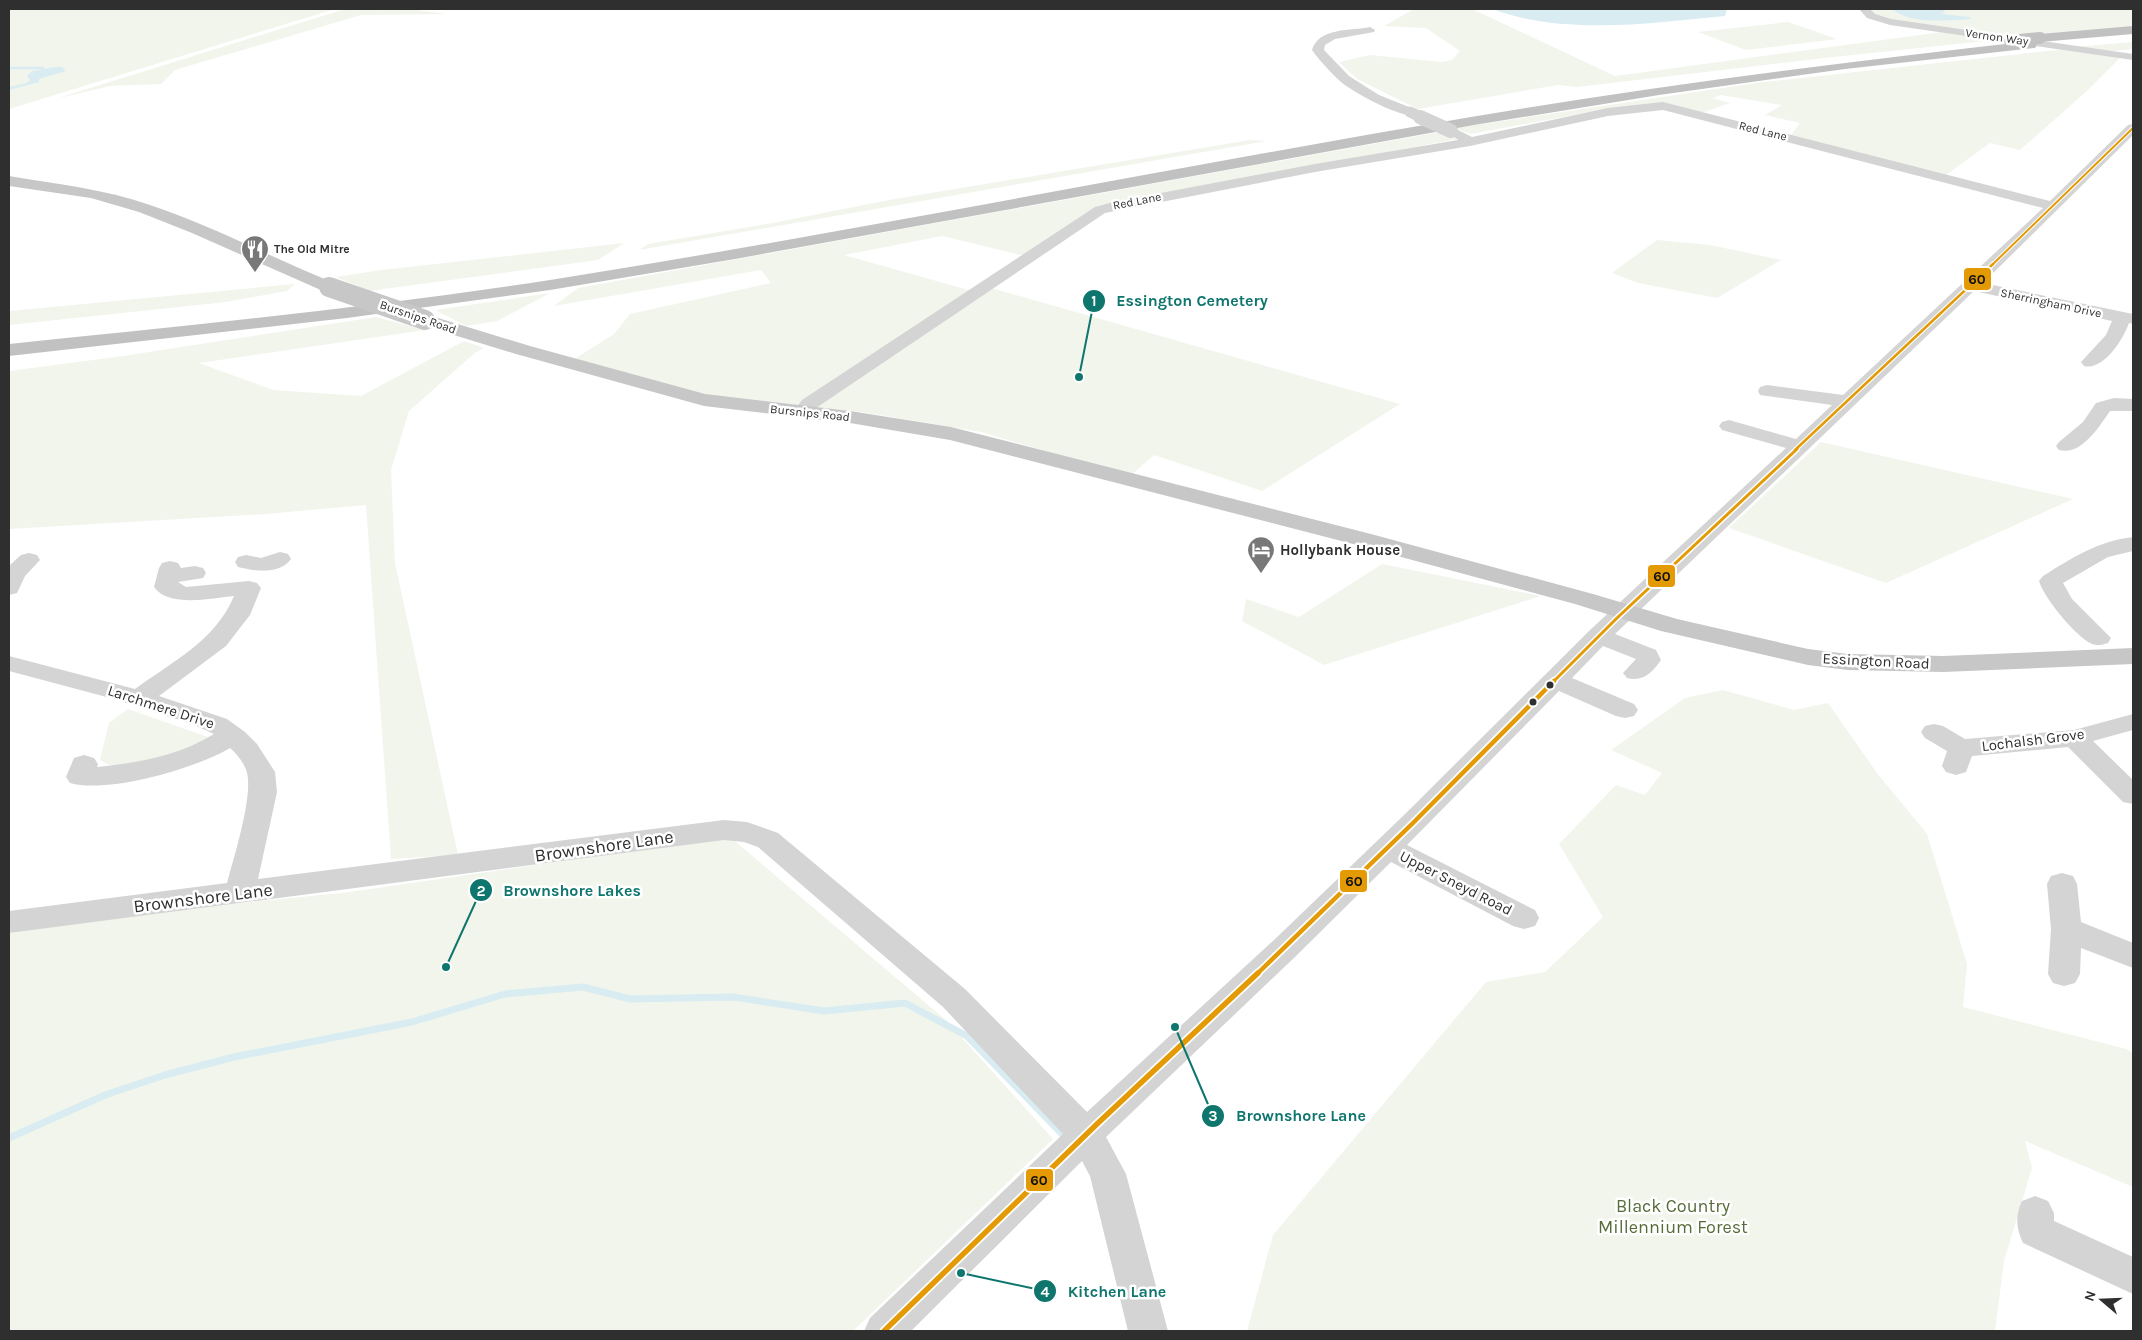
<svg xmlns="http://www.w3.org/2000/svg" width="2142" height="1340" font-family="Karla,sans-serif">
<rect width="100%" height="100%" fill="#fff"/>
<g fill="#f2f5ec">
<path d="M9 9H335L9 109Z"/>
<path d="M345 9H409L446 14 361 15 175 70 161 84 110 86 55 99Z"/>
<path d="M1414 9H1472L1615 76 1950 31 2005 39 1824 58 1577 87 1558 85 1418 109 1357 79 1339 62 1370 55 1442 62 1452 60 1460 51 1426 28 1384 26Z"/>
<path d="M1869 9H2133V27L2012 37 1890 20 1876 16Z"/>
<path d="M1788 22 1837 39 1746 50 1698 32Z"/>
<path d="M2133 42V49L2106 52 2074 47Z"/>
<path d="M2066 49 2120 58 2087 91 2020 150 1990 143 1946 175 1791 135 1800 123 1765 115 1782 105 1721 95 1712 98 1730 103 1701 113 1658 103 1585 113 1470 134 1455 128 1756 83Z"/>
<path d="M1445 131 1457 139 1101 205 1025 256 942 236 844 255 972 291 799 407 704 396 573 360 614 334 630 314 771 283 761 270 554 306 578 288Z"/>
<path d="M1250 140 1267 141 639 250 648 244 773 223 889 200Z"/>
<path d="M1657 240 1710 245 1781 260 1717 298 1638 283 1612 273Z"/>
<path d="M624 243 598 260 369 291 336 277 381 270Z"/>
<path d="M295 284 287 291 226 302 9 325V311Z"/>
<path d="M991 288 1400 404 1262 491 1154 455 1130 476 981 432 862 412 818 408 816 403Z"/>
<path d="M550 293 497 321 466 326 435 310Z"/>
<path d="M376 317 425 330 199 363 273 390 361 396 464 341 484 348 476 352 409 411 391 470 395 563 458 855 391 859 366 505 266 514 9 529V371L123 356Z"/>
<path d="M1821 442 2073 499 1886 583 1729 528Z"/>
<path d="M1382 564 1541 596 1324 665 1242 621 1246 599 1299 617Z"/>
<path d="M1723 690 1794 710 1828 703 1877 773 1927 834 1967 964 1963 1007 2126 1049 2133 1053V1187L2025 1141 2032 1168 2004 1261 1995 1331H1247L1273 1235 1486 982 1545 972 1603 917 1559 844 1616 785 1645 795 1662 773 1611 750 1685 698Z"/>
<path d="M128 709 208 737 193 747 135 764 109 765 100 760 109 723Z"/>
<path d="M730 837 947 1021 1053 1139 853 1331H9V933L199 907 342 893Z"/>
</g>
<g fill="#d8ecf2">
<path d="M1493 9H1727L1725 16C1653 23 1561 36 1493 9Z"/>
<path d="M1892 9H1946L1942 14 1969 17 1972 19C1947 20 1911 25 1892 9Z"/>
<path d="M56 67H62L66 71 39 79V82L9 90V87L27 83 30 80 27 76 32 71Z"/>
</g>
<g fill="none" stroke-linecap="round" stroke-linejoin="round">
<path stroke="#d8ecf2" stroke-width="2.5" d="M9 68H43"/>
<path stroke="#d8ecf2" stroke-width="7" d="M9 1138 105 1095 165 1075 234 1057 412 1022 505 994 583 987 630 999 733 997 824 1011 905 1003 967 1036 1066 1138"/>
<g fill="#d4d4d4" fill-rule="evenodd">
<path d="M1859 9H1870L1875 14 1891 19 2133 54V60L1890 25 1867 18Z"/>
<path d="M1370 27 1375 30 1374 32 1335 39 1325 45 1324 50 1349 76 1379 95 1414 109 1416 112 1414 115C1400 118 1353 92 1341 82 1331 73 1320 61 1312 50 1319 27 1351 31 1370 27Z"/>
<path d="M1663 102 2050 201 2128 125 2133 124V135L1983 283 2133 314V324L2129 323C2123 340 2103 371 2084 366L2081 362 2106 335 2112 321 1974 291 1615 634 1656 650 1661 660C1652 673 1643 682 1627 678L1623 673 1636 659 1603 646 1572 678 1634 704 1638 710 1634 716 1625 718 1616 716 1559 691 1407 845 1535 910 1539 918 1535 926 1524 929 1513 926 1391 862 1296 956 1106 1137 1126 1174 1168 1331H1128L1090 1176 1082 1161 911 1331H864L870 1318 1063 1134 943 1007 758 847 744 842 724 840 9 933V911L227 883C234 857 253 797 247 773 245 764 237 754 230 748 197 768 108 794 70 783L66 777 74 758 84 755 94 758 98 764 97 767C138 763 178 756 214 734L192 724 114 699 9 671V656L135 689C172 662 216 640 234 596 212 598 169 608 154 587L159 568 162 563 170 561 178 563 181 568 195 566 203 568 206 573 203 578 178 582 186 587 249 581 257 583 261 588 250 615 226 646 159 696 227 719 245 732 257 744 275 772 277 792 258 879 724 820 747 822 778 833 965 989 1087 1112 1274 940 1403 816 1589 631 1786 448 1722 430 1719 426 1722 422 1729 420 1796 439 1832 405 1760 395 1758 391 1760 387 1767 385 1843 395 2043 208 1663 110 1608 116 1470 146 1315 172 1105 213 816 408C810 416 806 419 796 416L793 412 802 400 1095 207 1113 202 1315 164 1458 140 1449 133 1456 129 1472 137 1608 108Z"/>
<path d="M2114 398 2133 399V411H2110C2099 427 2081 456 2059 450L2056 446 2059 442 2083 422 2096 403Z"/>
<path d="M2133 537V551L2108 557 2063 583 2072 599 2111 638 2108 643C2102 645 2098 646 2092 644 2076 637 2044 598 2039 581L2043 576C2072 558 2098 541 2133 537Z"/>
<path d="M280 552 288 554 291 559C280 575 254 571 238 567L235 562 238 557 246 555 261 558Z"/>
<path d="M29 553 37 555 40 560 25 576 17 593 9 595V566L21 555Z"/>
<path d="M2133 714V730L2093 741 2133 780V804L2123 802 2068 747 1972 756 1966 772 1956 775 1946 772 1942 766 1947 751 1925 738 1921 732 1925 726 1934 724 1943 726 1965 739 2074 730Z"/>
<path d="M2062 873 2073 876 2077 884 2081 922 2133 943V968L2081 948 2080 974 2075 983 2064 986 2053 983 2048 974 2051 929 2047 884 2051 876Z"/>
<path d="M2035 1196 2048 1201 2054 1213V1221L2133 1257V1294L2023 1243C2016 1228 2015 1216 2022 1201Z"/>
</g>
<g fill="#c7c7c7" fill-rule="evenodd">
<path d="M9 176C57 184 104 189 150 205 214 226 273 259 335 283L338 287 335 291 329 292 323 291 192 233 139 212 91 198 9 186Z"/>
<path d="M425 314 530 346 705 394 850 411 951 427 1371 534 1593 594 1677 619 1808 649 1848 654 1943 656 2133 648V664L1943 672 1848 670 1808 665 1661 631 1575 604 1353 544 950 440 850 423 704 406 516 354 418 324 416 320 418 316Z"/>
</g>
<g fill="#c1c1c1" fill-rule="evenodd">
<path d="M2133 26V34L2040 42 2034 38 2040 34Z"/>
<path d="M2031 41 2037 45 2035 48 1845 69 1659 95 1474 125 735 259 550 290 347 318 9 356V344C190 325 370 308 550 280 858 231 1163 169 1471 117 1657 86 1844 62 2031 41Z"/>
</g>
<path stroke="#d4d4d4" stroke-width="11" d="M1410 112 1423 118"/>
<path stroke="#d4d4d4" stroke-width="14" d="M1420 117 1451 131"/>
<path stroke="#c7c7c7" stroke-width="20" d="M329 287 425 320"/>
<path stroke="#c1c1c1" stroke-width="12" d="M2010 41 2040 38"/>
<g stroke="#fff" stroke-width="4">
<path id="bus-1-far4" d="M1992 265 2133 128"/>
</g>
<g stroke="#fff" stroke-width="5">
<path id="bus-1-far3" d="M1795 450 1993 264"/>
</g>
<g stroke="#fff" stroke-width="6">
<path id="bus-1-far2" d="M1553 682 1617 618 1797 449"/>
</g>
<g stroke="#fff" stroke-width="8">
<path id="bus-1-far1" d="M1257 974 1413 823 1554 681"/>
</g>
<g stroke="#fff" stroke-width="9">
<path id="bus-1" d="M884 1331 1097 1124 1258 973"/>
</g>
<use href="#bus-1-far4" stroke="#e39a05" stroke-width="2"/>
<use href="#bus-1-far3" stroke="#e39a05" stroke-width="2.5"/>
<use href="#bus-1-far2" stroke="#e39a05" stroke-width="3"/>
<use href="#bus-1-far1" stroke="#e39a05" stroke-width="4.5"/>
<use href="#bus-1" stroke="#e39a05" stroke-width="5.5"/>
</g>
<defs>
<g id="restaurant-pin" transform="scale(1.4375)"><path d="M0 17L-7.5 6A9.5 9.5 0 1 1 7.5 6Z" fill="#787878" stroke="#fff"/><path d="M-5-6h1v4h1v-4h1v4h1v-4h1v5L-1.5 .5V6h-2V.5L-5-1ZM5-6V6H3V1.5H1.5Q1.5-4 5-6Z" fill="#fff"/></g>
<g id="hotel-pin" transform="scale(1.4375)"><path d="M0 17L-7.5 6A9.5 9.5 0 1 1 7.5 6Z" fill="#787878" stroke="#fff"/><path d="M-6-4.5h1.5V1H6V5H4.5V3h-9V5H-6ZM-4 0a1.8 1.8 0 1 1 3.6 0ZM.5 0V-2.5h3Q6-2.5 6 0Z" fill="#fff"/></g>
</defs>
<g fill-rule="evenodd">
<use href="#restaurant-pin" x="255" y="249"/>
<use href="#hotel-pin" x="1261" y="550"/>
</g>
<g fill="#2f2f2f" stroke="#fff" stroke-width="2">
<circle cx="1550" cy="685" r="4.5"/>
<circle cx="1533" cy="702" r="4.5"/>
</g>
<g text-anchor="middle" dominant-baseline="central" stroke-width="5" stroke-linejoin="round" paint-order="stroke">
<g font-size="12" fill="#2f2f2f" stroke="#fff">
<text transform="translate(1997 37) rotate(8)">Vernon Way</text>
<text transform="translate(1763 131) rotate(14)">Red Lane</text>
<text transform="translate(1137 201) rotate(-11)">Red Lane</text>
<text transform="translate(2051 303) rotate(12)">Sherringham Drive</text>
<text transform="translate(418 317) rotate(19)">Bursnips Road</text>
<text transform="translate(810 413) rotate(6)">Bursnips Road</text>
</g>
<g font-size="12" font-weight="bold" fill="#2f2f2f" stroke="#fff" text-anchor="start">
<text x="274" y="249">The Old Mitre</text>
</g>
<g font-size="15" font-weight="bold" fill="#2f2f2f" stroke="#fff" text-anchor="start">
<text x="1280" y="550">Hollybank House</text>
</g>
<g font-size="15" fill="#2f2f2f" stroke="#fff">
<text transform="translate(1876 661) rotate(3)">Essington Road</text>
<text transform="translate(161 707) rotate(18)">Larchmere Drive</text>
<text transform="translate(2033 740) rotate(-7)">Lochalsh Grove</text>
<text transform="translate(1456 883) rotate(27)">Upper Sneyd Road</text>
</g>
<g font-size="18" fill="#2f2f2f" stroke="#fff">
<text transform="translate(604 846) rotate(-8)">Brownshore Lane</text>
<text transform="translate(203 898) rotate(-7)">Brownshore Lane</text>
</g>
<g font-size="18" fill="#586c3a" stroke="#fff">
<text x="1673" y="1206">Black Country<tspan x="1673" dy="21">Millennium Forest</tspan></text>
</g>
</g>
<path fill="none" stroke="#0f766e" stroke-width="2" d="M1079 377L1094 301M446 967L481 890M1175 1027L1213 1116M961 1273L1045 1291"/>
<g fill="#0f766e" stroke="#fff" stroke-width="2">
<circle cx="1079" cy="377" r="5"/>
<circle cx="446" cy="967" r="5"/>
<circle cx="1175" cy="1027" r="5"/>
<circle cx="961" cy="1273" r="5"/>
<circle cx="1094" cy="301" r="12"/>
<circle cx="481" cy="890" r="12"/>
<circle cx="1213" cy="1116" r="12"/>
<circle cx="1045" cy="1291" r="12"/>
</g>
<g font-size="15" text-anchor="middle" font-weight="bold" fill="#fff">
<text x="1094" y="306">1</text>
<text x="481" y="896">2</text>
<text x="1213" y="1121">3</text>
<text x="1045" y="1297">4</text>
</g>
<g font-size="16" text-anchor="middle" font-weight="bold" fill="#0f766e" stroke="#fff" stroke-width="5" stroke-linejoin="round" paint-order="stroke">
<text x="1192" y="306">Essington Cemetery</text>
<text x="572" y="896">Brownshore Lakes</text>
<text x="1301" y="1121">Brownshore Lane</text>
<text x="1117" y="1297">Kitchen Lane</text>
</g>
<g stroke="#fff" stroke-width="2">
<rect x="1963" y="267" width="29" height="24" rx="5" fill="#e39a05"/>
<rect x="1647" y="564" width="29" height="24" rx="5" fill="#e39a05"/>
<rect x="1339" y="869" width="29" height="24" rx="5" fill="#e39a05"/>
<rect x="1025" y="1168" width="29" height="24" rx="5" fill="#e39a05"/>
</g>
<g font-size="14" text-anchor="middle" font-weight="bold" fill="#111">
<text x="1977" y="284">60</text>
<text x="1662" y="581">60</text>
<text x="1354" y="886">60</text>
<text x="1039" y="1185">60</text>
</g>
<rect width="2142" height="1340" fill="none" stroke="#2f2f2f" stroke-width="20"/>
<g transform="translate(2102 1300) rotate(289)" stroke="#ffffff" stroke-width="4" paint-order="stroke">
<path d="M0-4L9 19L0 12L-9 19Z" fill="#2f2f2f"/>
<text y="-8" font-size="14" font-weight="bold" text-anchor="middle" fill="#2f2f2f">N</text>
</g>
</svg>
